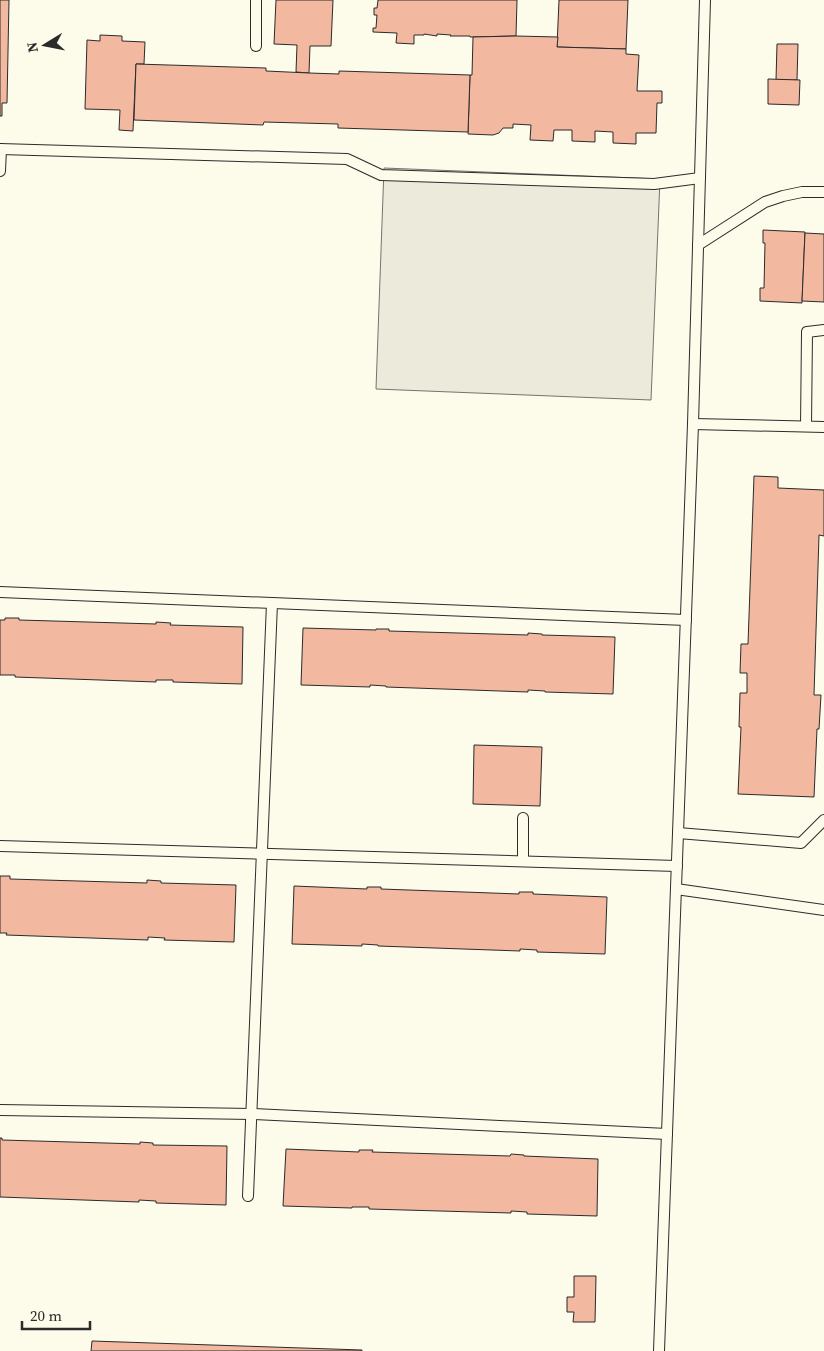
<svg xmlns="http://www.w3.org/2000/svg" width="824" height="1351" font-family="'Source Serif 4',serif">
<rect width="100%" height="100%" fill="#fdfbea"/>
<path fill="#eceadb" stroke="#74746e" d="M384 168 660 179 651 400 376 389Z"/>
<g fill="#f2b8a0" stroke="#2b2b2b">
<path d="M0 0H9L7 103H2V116H0Z"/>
<path d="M276 0H333L331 46H310L309 73 296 72 297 45 274 44Z"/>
<path d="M378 0H517L516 36 470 37V36H450L451 35 437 34V36L424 34V35H414V44L396 43 397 33 373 32V28H376L377 15H374V8H377Z"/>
<path d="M559 0H628L626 49 557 47Z"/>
<path d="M100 35 122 36V41L145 42 144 64H136L133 131 119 130 120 110 85 109 87 40 100 41Z"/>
<path d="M516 36 558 37 557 47 626 49V54L639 55 637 91H662V103H657L656 133H636V144L613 143V132L595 131V142L572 141V130H554L553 141 530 140 531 125 513 124V128H503L499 133 493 135 468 134 470 75H472L473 37Z"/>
<path d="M777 44H798L797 80H776Z"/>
<path d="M136 64 266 68V71L309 73 339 74V71L470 75 468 132 338 128V124L264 122 263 125 134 120Z"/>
<path d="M768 79 800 80 799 105 768 104Z"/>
<path d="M763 230 805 232 802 303 760 301V288H764L765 243H763Z"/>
<path d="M805 233 824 234V302L802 301Z"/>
<path d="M754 476 778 477V488L824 490V536L819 535 814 695H821L819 729H817L814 797 738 794 741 727H739L740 693H747V673H740L741 644H748Z"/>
<path d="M5 618H19V620L156 624V622L171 623 170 625 243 627 242 684 173 682V680H156V682L15 677V675H0V620H5Z"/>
<path d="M303 628 376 630V629H389V631L528 635V633L542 634V635L615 637 613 694 545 692V691L528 690V692L386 687V686L370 685V687L301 685Z"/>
<path d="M474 745 542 747 540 806 473 804Z"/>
<path d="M0 876H10V879L147 883V880L161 881V883L236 885 234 942 164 940 165 938 148 937V940L6 935 7 933H0Z"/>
<path d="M294 886 367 889V887H381V889L519 894V892H533V894L607 897 605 954 537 952V950L520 949V951L378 946V945L362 944V946L292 944Z"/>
<path d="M0 1138H2V1140L140 1144V1142L153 1143V1145L227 1146 226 1205 156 1203V1201L139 1200V1202L0 1197Z"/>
<path d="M286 1149 359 1152V1150H373L372 1152 510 1156 511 1154 524 1155V1156L598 1159 597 1216 527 1214V1212L511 1211V1213L369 1209V1207H352V1208L283 1206Z"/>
<path d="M574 1276H596L595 1322H573L574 1312H567V1297H574Z"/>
<path d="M92 1341 362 1350V1351H91Z"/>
</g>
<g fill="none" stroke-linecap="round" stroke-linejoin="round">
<g stroke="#2b2b2b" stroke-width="12">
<g id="service">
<path d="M256 46V0"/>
<path d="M0 149 347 159 381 175 654 184 700 178"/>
<path d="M0 171 1 149"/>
<path d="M698 245 765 202 783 196 802 192H824"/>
<path d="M693 424 824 427"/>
<path d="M806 426 807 332 824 330"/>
<path d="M0 592 686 620"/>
<path d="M678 833 801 843 824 820"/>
<path d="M0 846 677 866"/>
<path d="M523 861V818"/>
<path d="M676 889 824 910"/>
<path d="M0 1110 252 1114 667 1134"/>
<path d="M248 1196 272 603"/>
<path d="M659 1351 693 424 705 0"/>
</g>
</g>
<use href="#service" stroke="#fdfbea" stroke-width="10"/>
</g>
<g transform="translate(45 45) rotate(260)" stroke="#fdfbea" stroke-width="4" paint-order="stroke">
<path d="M0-4L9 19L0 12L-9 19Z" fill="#2b2b2b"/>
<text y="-8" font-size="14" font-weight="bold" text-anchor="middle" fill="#2b2b2b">N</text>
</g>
<path d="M22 1321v8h68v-8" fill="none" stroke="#2b2b2b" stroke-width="2.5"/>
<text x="30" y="1321" font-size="15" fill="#2b2b2b" stroke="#fdfbea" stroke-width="4" paint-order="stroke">20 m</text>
</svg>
